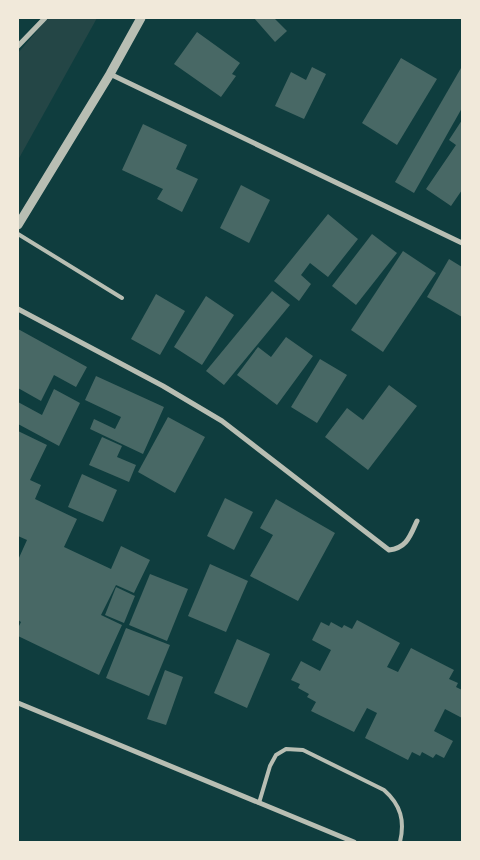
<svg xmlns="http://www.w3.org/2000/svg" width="480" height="860" font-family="Quicksand,sans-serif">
<rect width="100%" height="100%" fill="#0f3d3e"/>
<path fill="#244646" d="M48 18H97L18 160V53Z"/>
<g fill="#486865">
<path d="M254 18H274L287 31 275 42Z"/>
<path d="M197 32 240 63 232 74 236 76 221 97 174 64Z"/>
<path d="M401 58 437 79 397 145 362 123Z"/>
<path d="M312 67 326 74 304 119 275 106 291 72 306 80Z"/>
<path d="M461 68H462V108L414 193 395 182Z"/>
<path d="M462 120V190L451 206 426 189 456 145 449 140Z"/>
<path d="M143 124 187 145 176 169 198 179 182 212 157 199 163 189 122 170Z"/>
<path d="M241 185 270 200 249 243 220 228Z"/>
<path d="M328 214 358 239 328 277 310 263 301 275 311 284 299 301 274 281Z"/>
<path d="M372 234 397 253 356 305 332 286Z"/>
<path d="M403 251 436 273 383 352 351 330Z"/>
<path d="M449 259 462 267V317L427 297Z"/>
<path d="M272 291 290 305 224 385 206 371Z"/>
<path d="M156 294 185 311 160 355 131 339Z"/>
<path d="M206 296 234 315 202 365 174 347Z"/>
<path d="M18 329 87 367 76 387 54 375 41 401 18 388Z"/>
<path d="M286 337 313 356 277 405 237 375 258 347 271 357Z"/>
<path d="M320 359 347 375 317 423 291 407Z"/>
<path d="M96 376 164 407 143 454 90 429 94 419 115 429 121 417 85 400Z"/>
<path d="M389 385 417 406 368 470 325 437 347 408 363 420Z"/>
<path d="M54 389 80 403 59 446 18 424V402L42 415Z"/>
<path d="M168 417 205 437 175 493 138 472Z"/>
<path d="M18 431 47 445 30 480 41 485 35 499 77 519 64 547 111 569 121 546 150 560 134 593 116 585 101 615 122 625 99 675 18 636V628L21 622 18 620V560L27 540 18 536Z"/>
<path d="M102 437 122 446 117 457 136 465 129 482 89 465Z"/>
<path d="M82 474 117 490 103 522 68 507Z"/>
<path d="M225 498 253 512 234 550 207 536Z"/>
<path d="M276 499 335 533 298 601 250 576 273 535 260 528Z"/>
<path d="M210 564 248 581 226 632 188 616Z"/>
<path d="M150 574 188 589 167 641 129 625Z"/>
<path d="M116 587 135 596 124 623 105 615Z"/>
<path d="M357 620 400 643 387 667 398 672 411 648 454 670 449 679 458 683 456 687 462 690V718L445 709 434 731 453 741 444 758 436 754 433 758 422 752 420 756 412 752 408 760 365 738 377 713 367 708 354 732 311 711 316 702 307 697 309 694 298 688 300 684 291 680 301 661 320 671 331 650 312 640 321 622 329 626 331 622 342 628 344 625 352 629Z"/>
<path d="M126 628 170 645 149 696 106 678Z"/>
<path d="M237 639 270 654 247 708 214 693Z"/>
<path d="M165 670 183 677 166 725 147 719Z"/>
</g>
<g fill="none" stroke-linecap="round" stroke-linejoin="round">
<g stroke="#b8beb3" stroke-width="4">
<path d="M18 234 122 298"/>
<path d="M259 803 270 766 276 755 286 749 303 750 384 790C401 805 405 821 400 842"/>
</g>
<g stroke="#b8beb3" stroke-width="5">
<path d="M18 46 45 18"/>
<path d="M110 74 462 243"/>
<path d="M18 309 163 386 222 421 389 550C407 548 410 536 417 521"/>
<path d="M18 703 354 842"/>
</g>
<path stroke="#b8beb3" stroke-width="9" d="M18 225 110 74 141 18"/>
</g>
<rect width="480" height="860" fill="none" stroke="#f1e9da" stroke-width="38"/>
</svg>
